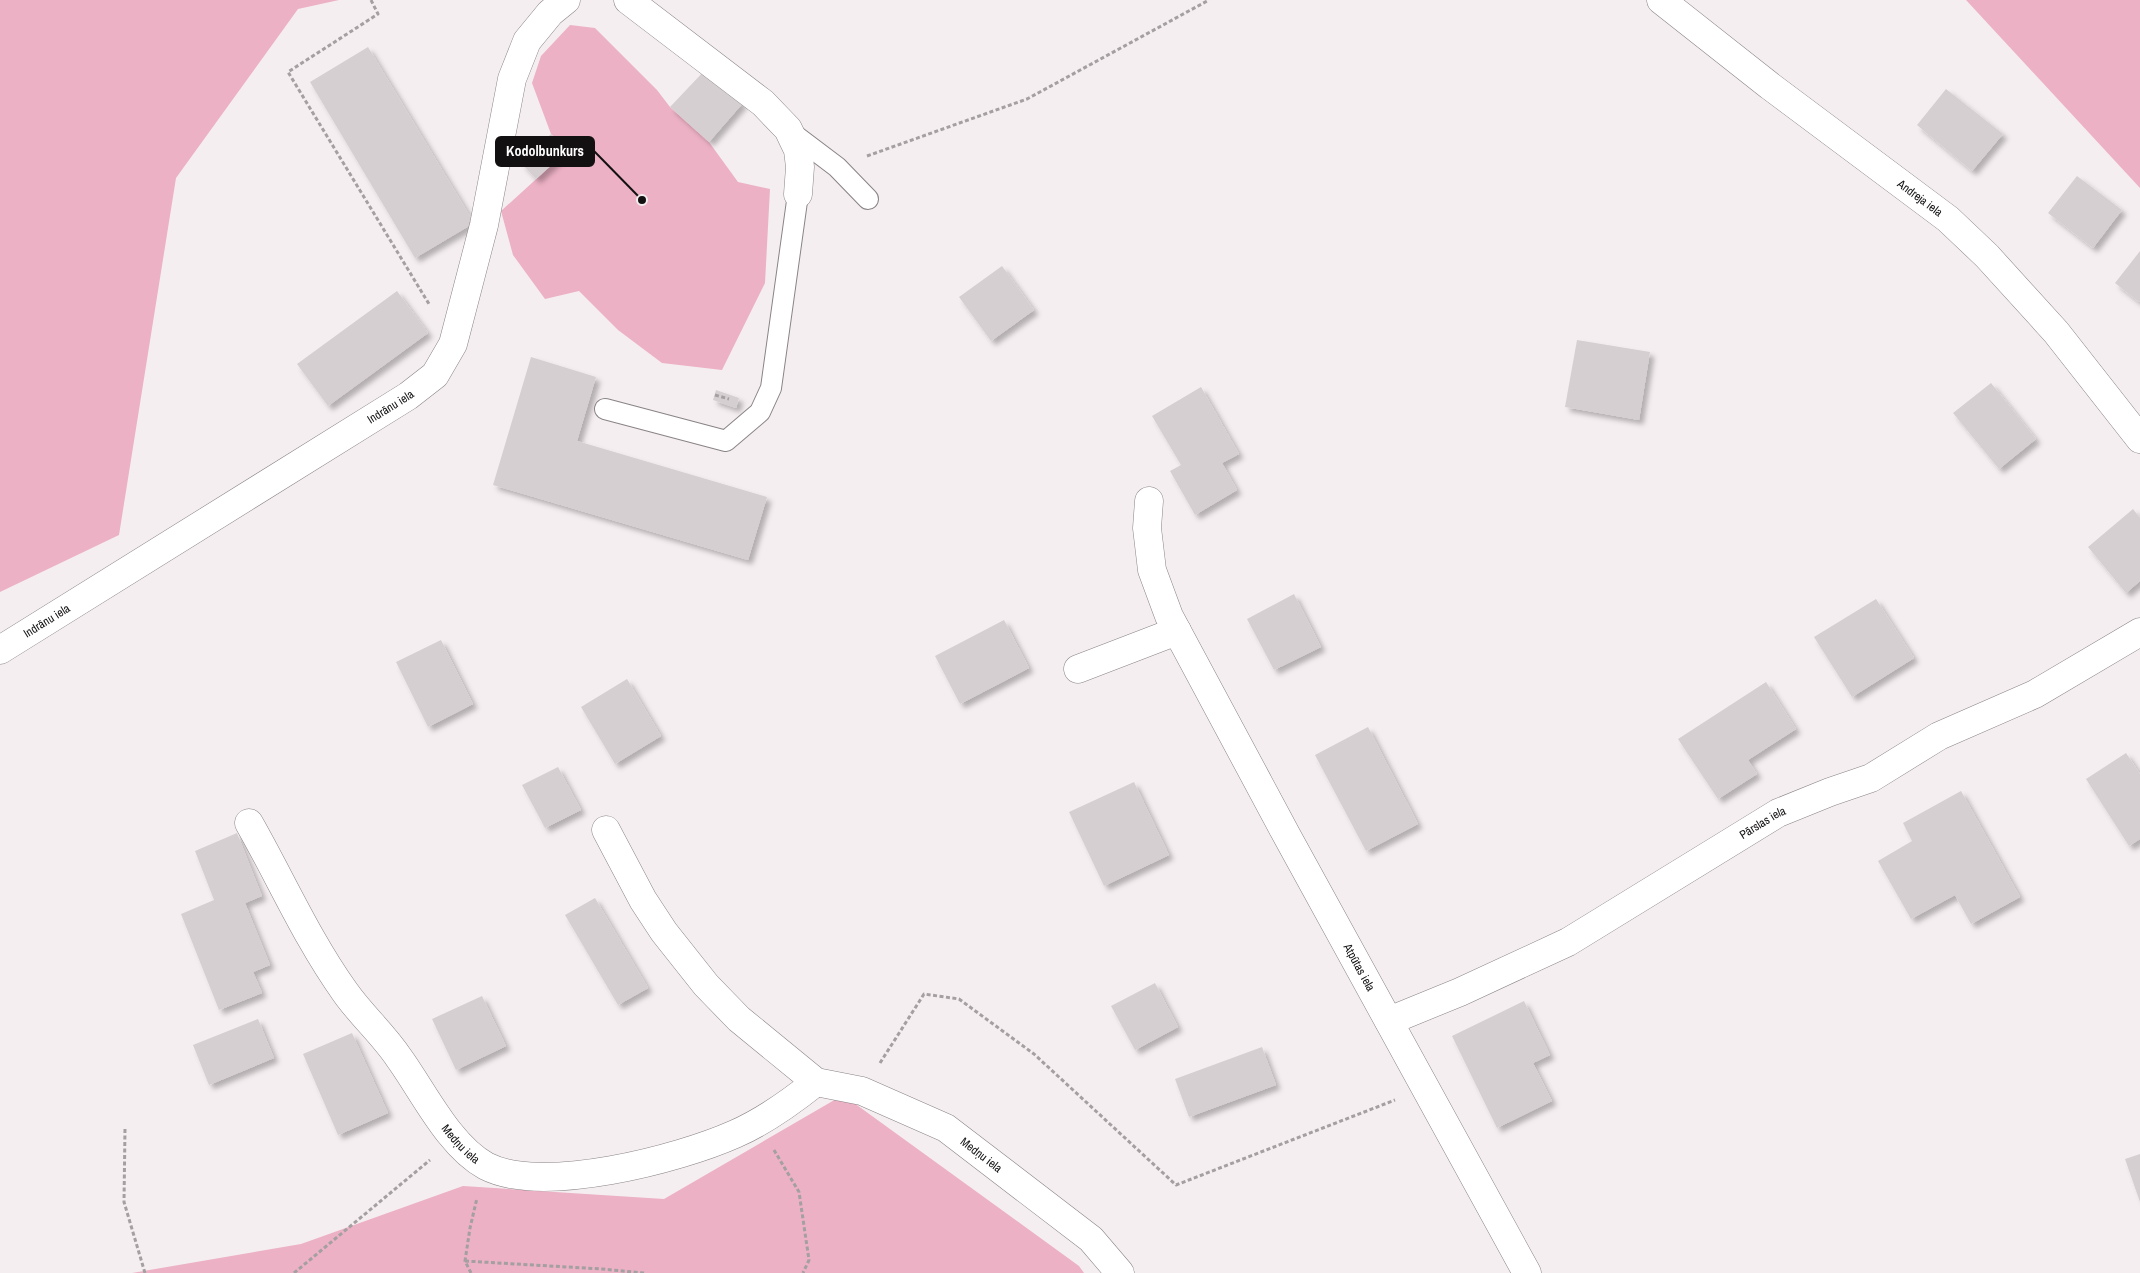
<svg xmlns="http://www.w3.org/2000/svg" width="2140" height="1273" font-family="'Archivo Narrow',sans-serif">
<defs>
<filter id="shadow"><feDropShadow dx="4.5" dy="4.5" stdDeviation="2.5" flood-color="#0004"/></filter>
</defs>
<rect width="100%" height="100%" fill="#f5eef0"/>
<g fill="#ecb1c4">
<path d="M0 0H339L298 9 176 178 119 535 0 592Z"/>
<path d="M1966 0H2140V188Z"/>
<path d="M570 25 595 28 657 90 670 107 709 142 738 182 770 189 765 283 722 370 662 363 618 330 579 291 545 299 513 255 501 211 567 151 551 134 532 83 541 56Z"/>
<path d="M843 1095 1079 1266 1084 1273H132L301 1244 463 1186 664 1199Z"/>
</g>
<g fill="#d6cfd1" filter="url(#shadow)">
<path d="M368 47 474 223 415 258 310 82Z"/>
<path d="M706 69 743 103 709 142 670 107Z"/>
<path d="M1946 89 2003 134 1972 171 1917 125Z"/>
<path d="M551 134 567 151 536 179 521 163Z"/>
<path d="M2077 176 2122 210 2093 248 2048 213Z"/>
<path d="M2140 251V300L2139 302 2115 283Z"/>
<path d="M1002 266 1034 310 991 341 959 297Z"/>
<path d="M397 291 428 333 328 406 297 364Z"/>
<path d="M1577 340 1650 352 1639 420 1565 407Z"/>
<path d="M531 357 596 377 577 441 767 497 748 560 493 485Z"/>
<path d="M1991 383 2036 439 1999 469 1953 413Z"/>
<path d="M1201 387 1239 454 1222 463 1237 490 1195 515 1170 471 1181 465 1152 416Z"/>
<path d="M716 390 739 398 736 408 713 400Z"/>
<path d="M2133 509 2140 518V581L2126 593 2088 547Z"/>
<path d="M1294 594 1321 647 1274 670 1247 619Z"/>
<path d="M1876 599 1914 658 1852 697 1814 637Z"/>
<path d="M1004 620 1029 668 960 704 935 656Z"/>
<path d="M441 640 473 704 428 727 396 662Z"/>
<path d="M627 679 661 736 615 764 581 707Z"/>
<path d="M1766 682 1796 729 1748 760 1757 774 1718 799 1678 739Z"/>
<path d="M1368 727 1418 824 1366 851 1315 755Z"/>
<path d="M2126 753 2140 774V839L2129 846 2086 779Z"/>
<path d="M558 767 581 810 545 828 522 785Z"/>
<path d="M1134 782 1169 855 1104 886 1069 812Z"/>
<path d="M1961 791 2020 897 1971 924 1955 895 1911 919 1878 861 1912 841 1903 823Z"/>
<path d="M237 833 262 896 245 903 270 965 253 972 262 993 219 1010 181 914 214 900 195 851Z"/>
<path d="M595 898 648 988 618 1005 565 915Z"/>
<path d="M1155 983 1178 1027 1135 1050 1111 1006Z"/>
<path d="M482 996 506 1046 456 1070 432 1019Z"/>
<path d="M1524 1001 1550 1055 1533 1063 1552 1101 1497 1128 1452 1036Z"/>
<path d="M258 1019 274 1058 209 1085 193 1045Z"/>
<path d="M352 1033 388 1113 338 1135 303 1054Z"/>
<path d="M1262 1047 1276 1085 1189 1117 1175 1079Z"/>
<path d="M2140 1154V1202L2125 1159Z"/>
</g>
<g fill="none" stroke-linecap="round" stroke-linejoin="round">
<g stroke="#898385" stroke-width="22">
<g id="lane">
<path d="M788 130 837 167 868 199"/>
<path d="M605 409 726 441 760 412 771 388 798 194"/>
</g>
</g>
<g stroke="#898385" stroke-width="29">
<g id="street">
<path d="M628 0 763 103 788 129 798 150 800 167 798 194"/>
<path id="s1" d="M1661 0 1770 86 1948 219 1987 256 2056 332 2140 439"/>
<path id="s2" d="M1149 501 1147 528 1152 570 1169 616 1287 836 1527 1273"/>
<path id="s3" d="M0 650 408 396 435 375 453 344 484 225 512 79 527 41 550 13 566 0"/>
<path d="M1078 669 1177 631"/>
<path id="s4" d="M249 823C281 879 307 939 345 992 361 1015 383 1034 399 1058 423 1091 449 1146 486 1166 542 1195 679 1159 735 1134 765 1121 791 1102 816 1082"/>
<path id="s5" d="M606 830 643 900 664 932 706 985 739 1019 816 1082 862 1091 946 1128 1091 1239 1120 1273"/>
<path id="s6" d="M1389 1021 1460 992 1568 942 1778 813 1830 792 1871 778 1939 736 2035 694 2140 632"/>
</g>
</g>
<g stroke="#a49fa1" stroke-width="3" stroke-dasharray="4 2.5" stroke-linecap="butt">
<path d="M371 0 378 14 288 72 429 304"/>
<path d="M867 156 1027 99 1209 0"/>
<path d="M715 395 729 399"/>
<path d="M880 1063 924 994 959 999 1034 1054 1176 1185 1395 1100"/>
<path d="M125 1129 124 1202 145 1273"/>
<path d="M774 1150 799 1192 809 1260 803 1273"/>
<path d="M465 1261 602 1269 644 1273"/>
<path d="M294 1273 430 1160"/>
<path d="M471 1273 465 1261 470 1228 477 1198"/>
</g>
<use href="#lane" stroke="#fff" stroke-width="20"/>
<use href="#street" stroke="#fff" stroke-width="28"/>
</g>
<g text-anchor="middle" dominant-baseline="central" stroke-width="4" stroke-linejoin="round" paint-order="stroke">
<g font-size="12" fill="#131011" stroke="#f5eef0">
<text stroke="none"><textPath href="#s1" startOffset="326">Andreja iela</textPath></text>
<text stroke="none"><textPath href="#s3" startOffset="460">Indrānu iela</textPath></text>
<text stroke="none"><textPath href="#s3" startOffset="55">Indrānu iela</textPath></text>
<text stroke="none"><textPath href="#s6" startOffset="424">Pārslas iela</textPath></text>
<text stroke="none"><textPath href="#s2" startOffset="518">Atpūtas iela</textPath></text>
<text stroke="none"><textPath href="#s4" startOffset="386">Medņu iela</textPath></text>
<text stroke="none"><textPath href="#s5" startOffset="515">Medņu iela</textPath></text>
</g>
</g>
<path fill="none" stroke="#131011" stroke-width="2" d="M642 200L594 151"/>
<circle fill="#131011" stroke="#f5eef0" stroke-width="2" cx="642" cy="200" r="5"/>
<rect fill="#131011" stroke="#131011" stroke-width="2" x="496" y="137" width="98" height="29" rx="5"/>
<g font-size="14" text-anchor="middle" font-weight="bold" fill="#fff">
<text x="545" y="156">Kodolbunkurs</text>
</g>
</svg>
